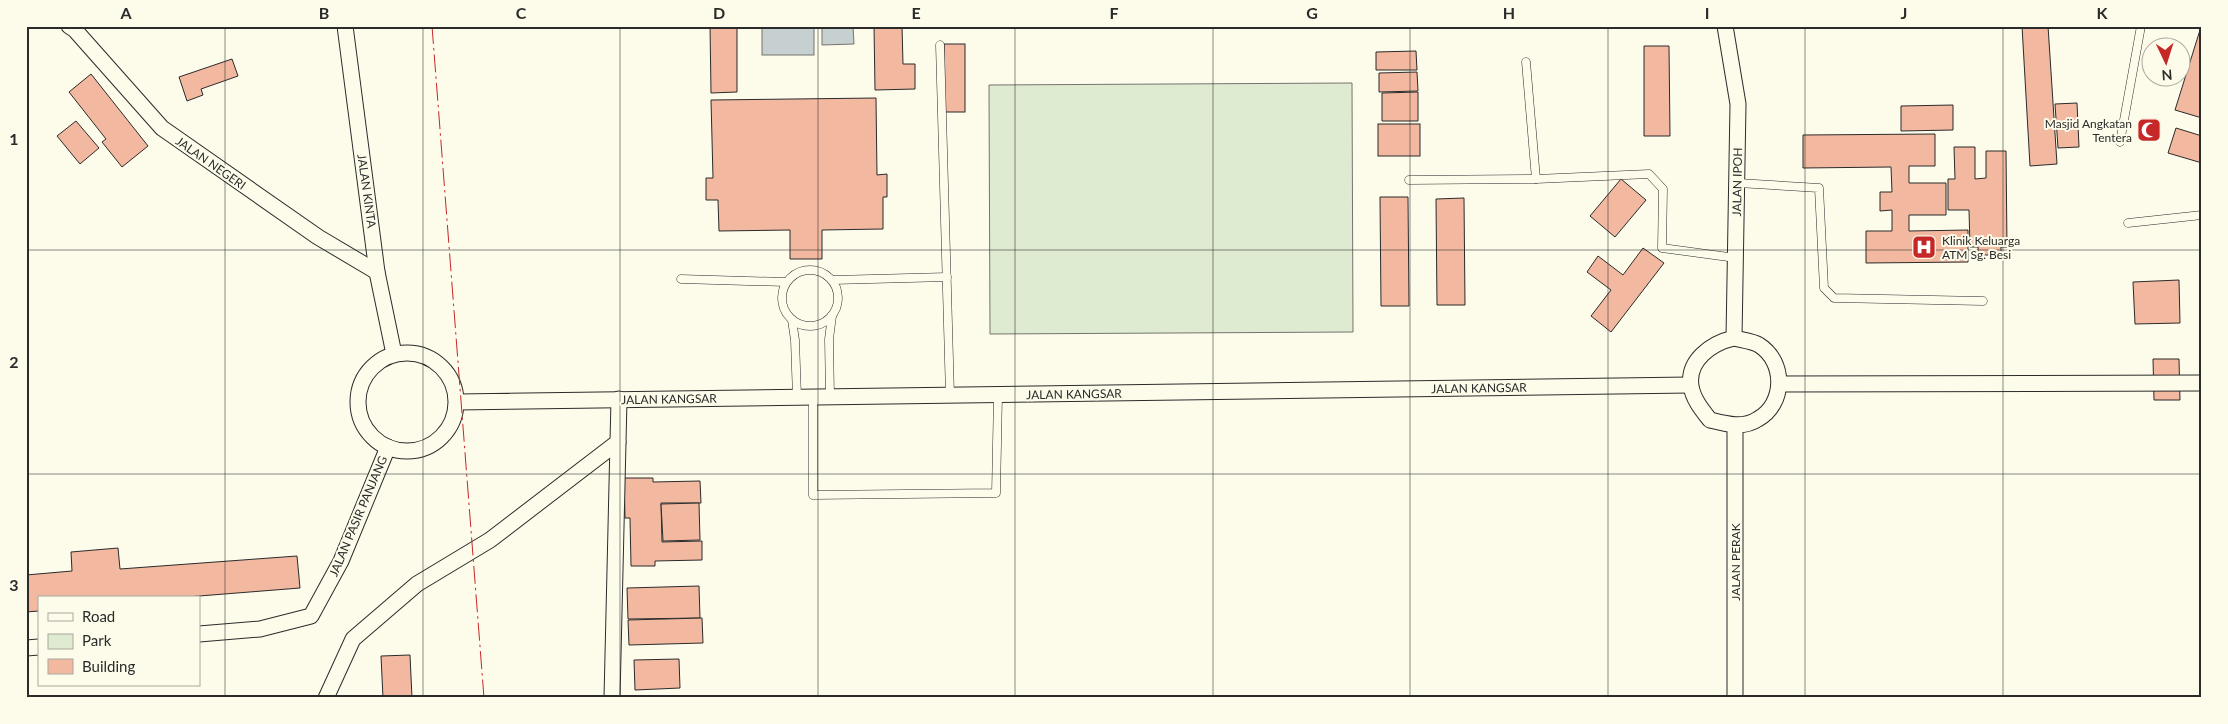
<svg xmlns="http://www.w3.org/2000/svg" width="2228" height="724" font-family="Lato,sans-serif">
<rect width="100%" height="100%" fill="#fdfbea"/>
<path fill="#deebd1" stroke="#74746e" d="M1352 83 1353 332 990 334 989 85Z"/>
<g fill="#c7d0d0" stroke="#74746e">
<rect x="762" y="26" width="52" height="29"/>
<path d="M822 26H853L854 44 822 45Z"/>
</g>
<g fill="#f2b8a0" stroke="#2b2b2b">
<path d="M710 26H737V92L711 93Z"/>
<path d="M874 26H902L903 64H915V89L875 90Z"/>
<path d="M2022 26H2048L2057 164 2030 166Z"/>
<path d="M2200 30 2202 31V118L2175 110Z"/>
<rect x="944" y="44" width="21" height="68"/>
<path d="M1644 46H1669L1670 136H1644Z"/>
<path d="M1416 51 1417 70H1376V52Z"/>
<path d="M232 59 238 76 201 89 203 95 187 101 179 77Z"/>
<path d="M1417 72 1418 91 1379 92V73Z"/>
<path d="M91 74 148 146 122 167 102 142 106 139 69 92Z"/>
<path d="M1418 92V121H1382V93Z"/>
<path d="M876 98 877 175 887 174V197H883V229L822 230V259H790V230L719 231 718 200H706V178H713L711 100Z"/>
<path d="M2077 103 2079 147 2058 148 2055 104Z"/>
<path d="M1953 105V130L1901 131V106Z"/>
<path d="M76 121 99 148 80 164 57 136Z"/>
<rect x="1378" y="124" width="42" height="32"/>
<path d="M2176 128 2202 136V163L2168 153Z"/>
<path d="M1935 134V166H1909V183H1946V215H1909V231L1968 230V262L1866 263V231H1892V210L1880 211V192H1892L1891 167 1803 168V135Z"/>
<path d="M1954 147H1975V179L1986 178V151H2006L2007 247H2001V255H1978V247H1970L1969 210H1948V179H1955Z"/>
<path d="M1621 179 1646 200 1615 237 1590 216Z"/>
<path d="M1380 197H1408L1409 306H1381Z"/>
<path d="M1464 198 1465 305H1437L1436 199Z"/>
<path d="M1643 248 1664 263 1611 332 1591 316 1611 290 1587 272 1598 256 1623 275Z"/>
<path d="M2179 280 2180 323 2135 324 2133 282Z"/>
<path d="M2153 359H2179L2180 400H2154Z"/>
<path d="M624 478H653V482L700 481 701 503H661L662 542 702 541V560L655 561V566H631L630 518H625Z"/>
<path d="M699 503 700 540 663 541 661 504Z"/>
<path d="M118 548 120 569 297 556 300 588 174 598H39V611L26 612V575L72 571 71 552Z"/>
<path d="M699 586 700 618 628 619 627 588Z"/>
<path d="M702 618 703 643 629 645 628 620Z"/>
<path d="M410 655 412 698H383L381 656Z"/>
<path d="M679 659 680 688 635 690 634 660Z"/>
</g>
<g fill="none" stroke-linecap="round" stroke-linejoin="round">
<g stroke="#2b2b2b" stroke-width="9">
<g id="service">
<path d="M940 45 950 395"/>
<path d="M1526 62 1536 179"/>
<path d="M2120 142 2141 26"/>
<path d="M1409 180 1536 179 1649 174 1663 189 1662 248 1736 258"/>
<path d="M1738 183 1819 188 1824 288 1834 298 1983 301"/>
<path d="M2128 223 2202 215"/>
<circle cx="810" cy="298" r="28"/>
<path d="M681 279 785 282"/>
<path d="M833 280 947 277"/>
<path d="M792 320 795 340 797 397"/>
<path d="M813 397V495L996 493 998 395"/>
<path d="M830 397 829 339 832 316"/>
</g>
</g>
<g stroke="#2b2b2b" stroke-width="17">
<g id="minor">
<path d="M69 26 75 30 162 128 318 237 377 272"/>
<path d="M345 26 377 272 394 354"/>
<path d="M1725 26 1738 104 1734 338"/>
<path d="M1734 338C1742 340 1753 341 1759 345 1786 362 1785 404 1758 419 1743 429 1726 424 1710 420 1702 410 1693 399 1691 386 1687 360 1712 343 1734 338Z"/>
<circle cx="407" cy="402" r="49"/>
<path d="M1780 384 2202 383"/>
<path d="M457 402 1690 385"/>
<path d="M1735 426V698"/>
<path d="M199 634 260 629 311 616 341 561 388 447"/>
<path d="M26 648 39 647"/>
<path d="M326 698 353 639 417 584 490 540 618 442 619 399"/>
<path d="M612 698 618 442"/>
</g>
</g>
<use href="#service" stroke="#fdfbea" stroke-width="8"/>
<use href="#minor" stroke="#fdfbea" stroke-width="15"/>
<path stroke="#c62828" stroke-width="1" stroke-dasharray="18 4 2.5 4" stroke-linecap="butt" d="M432 26 484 698"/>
</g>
<path fill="none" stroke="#2b2b2b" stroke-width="1" stroke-opacity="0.55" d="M225 26V698M423 26V698M620 26V698M818 26V698M1015 26V698M1213 26V698M1410 26V698M1608 26V698M1805 26V698M2003 26V698M26 250H2202M26 474H2202"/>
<defs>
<g id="mosque-square" transform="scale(1.25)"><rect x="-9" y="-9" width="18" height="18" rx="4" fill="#c62828" stroke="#fdfbea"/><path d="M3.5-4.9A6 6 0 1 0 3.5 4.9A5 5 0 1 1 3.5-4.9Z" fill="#fff"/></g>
<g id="hospital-square" transform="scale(1.25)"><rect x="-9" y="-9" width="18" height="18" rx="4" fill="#c62828" stroke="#fdfbea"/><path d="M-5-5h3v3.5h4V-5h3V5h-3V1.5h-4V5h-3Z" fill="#fff"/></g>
</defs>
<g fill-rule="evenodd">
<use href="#mosque-square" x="2149" y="130"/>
<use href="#hospital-square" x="1924" y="247"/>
</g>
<g text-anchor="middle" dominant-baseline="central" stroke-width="4" stroke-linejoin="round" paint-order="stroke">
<g font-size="12" fill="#2b2b2b" stroke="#fdfbea" text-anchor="end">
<text x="2132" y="123">Masjid Angkatan<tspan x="2132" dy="14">Tentera</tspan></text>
<text x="1942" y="240" text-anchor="start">Klinik Keluarga<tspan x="1942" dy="14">ATM Sg. Besi</tspan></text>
</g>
<g font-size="12" fill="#2b2b2b" stroke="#fdfbea">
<text transform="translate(211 163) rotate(35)">JALAN NEGERI</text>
<text transform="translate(1737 182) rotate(-89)">JALAN IPOH</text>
<text transform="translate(367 191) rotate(82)">JALAN KINTA</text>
<text transform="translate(1479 388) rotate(-1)">JALAN KANGSAR</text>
<text transform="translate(1074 394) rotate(-1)">JALAN KANGSAR</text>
<text transform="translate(669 399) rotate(-1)">JALAN KANGSAR</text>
<text transform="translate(358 516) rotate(-67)">JALAN PASIR PANJANG</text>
<text transform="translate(1735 562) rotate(-90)">JALAN PERAK</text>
</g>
</g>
<rect width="2228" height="724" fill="none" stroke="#fdfbea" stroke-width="55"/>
<rect x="38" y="596" width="162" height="90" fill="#fdfbea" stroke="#a9a89e"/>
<rect x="48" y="613" width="25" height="8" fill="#fdfbea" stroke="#a9a89e"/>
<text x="82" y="622" font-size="15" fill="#2b2b2b">Road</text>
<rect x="48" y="634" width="25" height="15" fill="#deebd1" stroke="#a9a89e"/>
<text x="82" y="646" font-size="15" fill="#2b2b2b">Park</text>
<rect x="48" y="659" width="25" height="15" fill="#f2b8a0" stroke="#a9a89e"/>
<text x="82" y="672" font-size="15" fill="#2b2b2b">Building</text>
<g transform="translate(2166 62) rotate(176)"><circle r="24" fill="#fdfbea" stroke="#a9a89e"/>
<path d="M0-4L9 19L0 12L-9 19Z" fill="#c62828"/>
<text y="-8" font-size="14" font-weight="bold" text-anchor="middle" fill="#2b2b2b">N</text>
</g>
<rect x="28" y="28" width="2172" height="668" fill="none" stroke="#2b2b2b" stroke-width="2"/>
<g font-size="16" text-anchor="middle" font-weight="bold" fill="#2b2b2b">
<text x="126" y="19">A</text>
<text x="324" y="19">B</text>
<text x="521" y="19">C</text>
<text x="719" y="19">D</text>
<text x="916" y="19">E</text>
<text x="1114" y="19">F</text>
<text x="1312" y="19">G</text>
<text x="1509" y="19">H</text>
<text x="1707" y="19">I</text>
<text x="1904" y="19">J</text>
<text x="2102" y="19">K</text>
<text x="14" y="145">1</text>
<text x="14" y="368">2</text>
<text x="14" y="591">3</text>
</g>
</svg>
